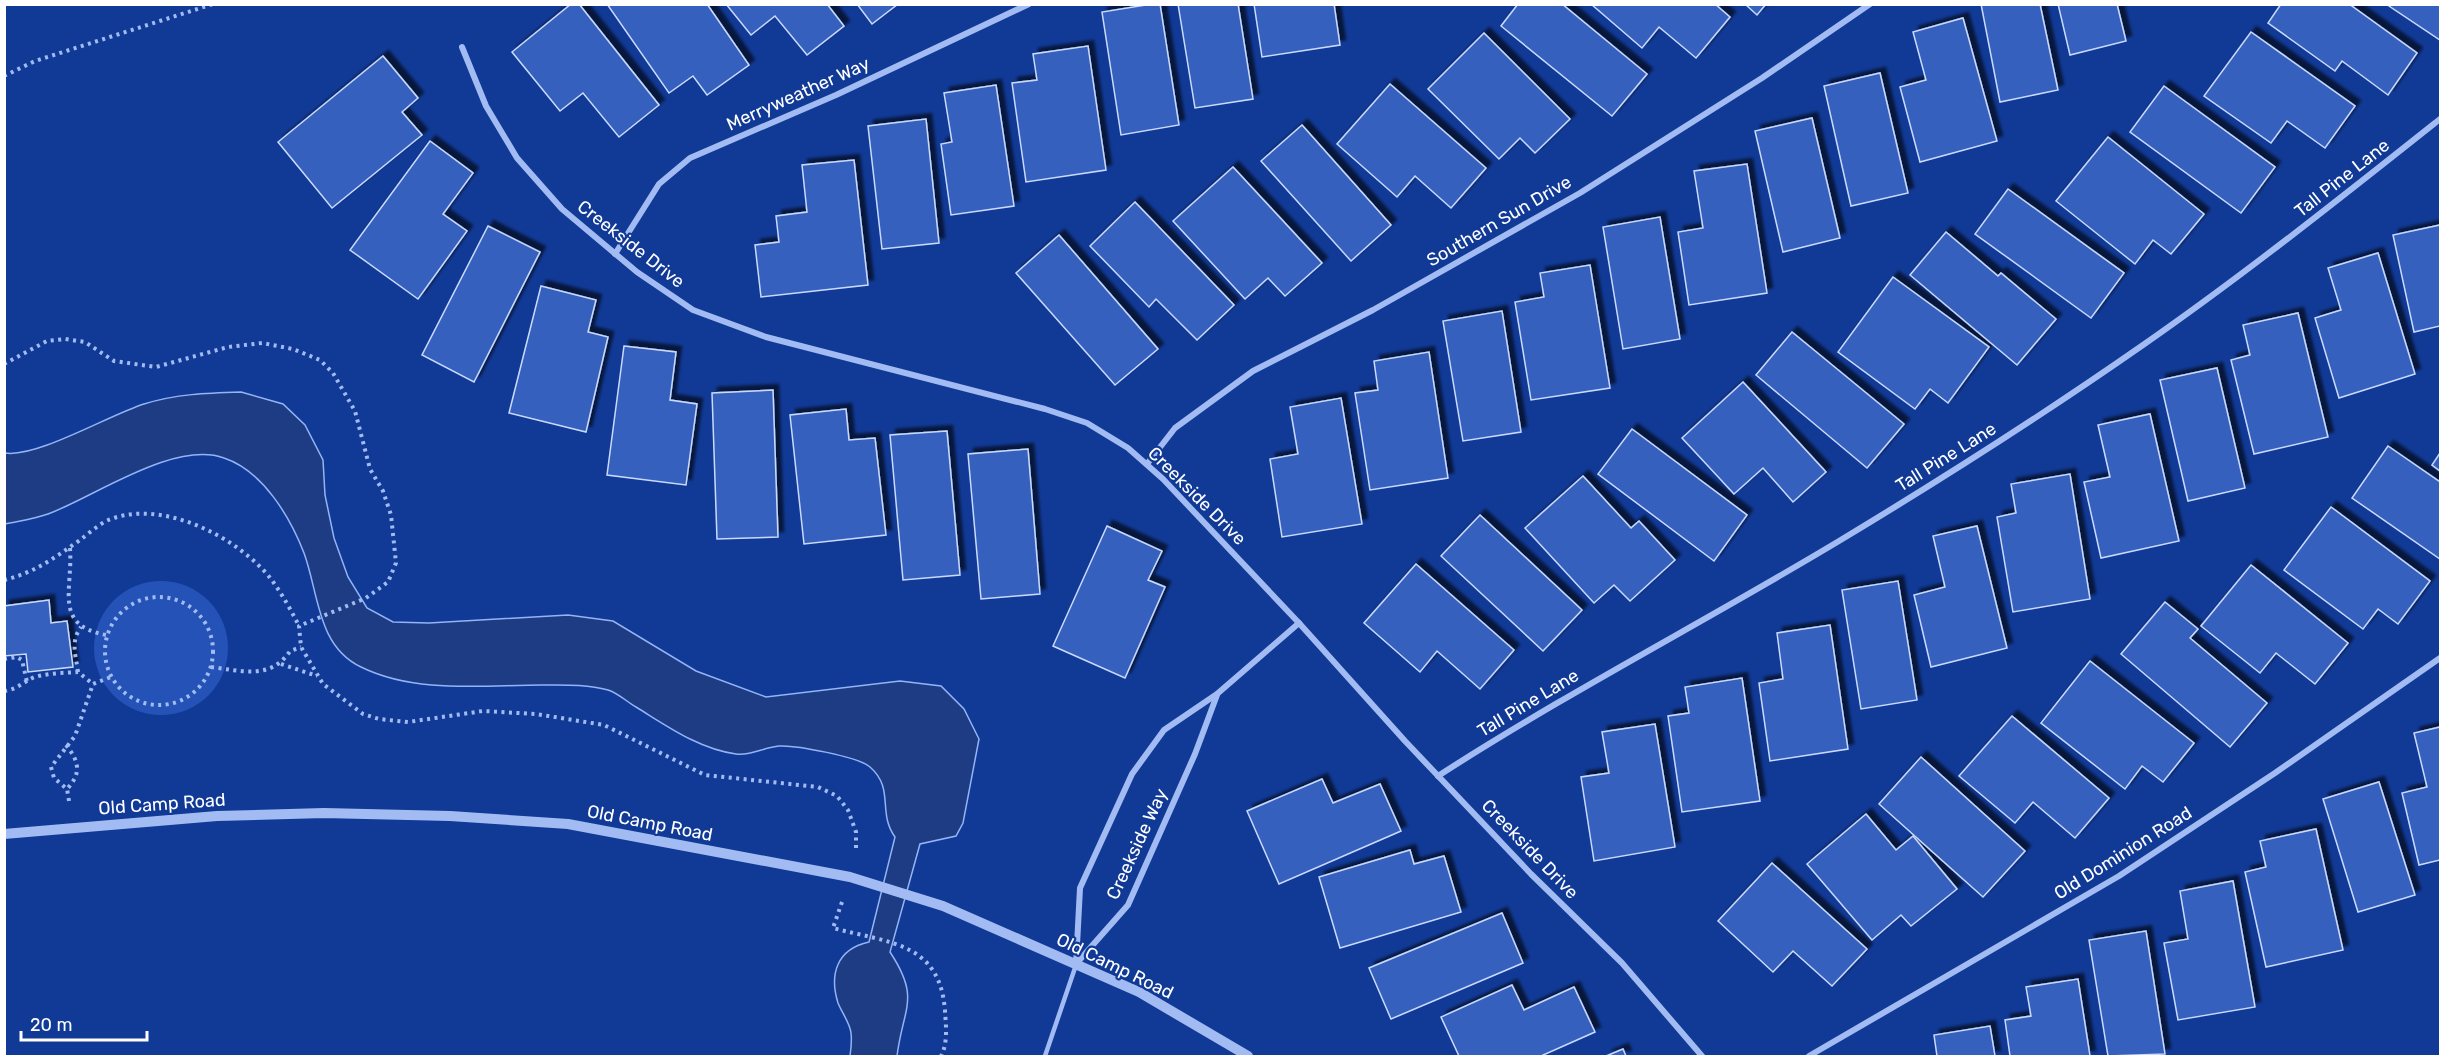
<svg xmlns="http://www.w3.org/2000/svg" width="2445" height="1061" font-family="Rubik,sans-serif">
<defs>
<filter id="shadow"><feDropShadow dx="5.5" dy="-5.5" stdDeviation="1.5" flood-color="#0009"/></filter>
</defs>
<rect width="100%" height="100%" fill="#113a97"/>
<circle fill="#2452b6" cx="161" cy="648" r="67"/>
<path fill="#1e3c83" stroke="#93b4f7" stroke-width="1.5" d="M241 392 283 404 305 425 323 460 325 495 334 538 348 577 367 608 393 622 429 623 568 615 613 621 696 671 766 697 900 681 941 686 964 709 979 739 963 823 956 836 920 844 890 952C921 999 903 1007 897 1056H850C851 1049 852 1041 851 1033 850 1023 842 1013 838 1003 829 974 837 949 869 942L895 837C877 812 895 789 870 767 859 757 796 745 779 746 765 747 751 756 736 754 699 749 667 726 636 707 627 702 618 693 608 690 587 684 563 685 542 685 483 685 416 694 361 667 317 646 319 594 304 553 290 517 263 471 224 458 174 440 94 497 48 514 34 519 19 521 5 524V453C37 458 109 415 144 404 176 394 207 393 241 392Z"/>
<g fill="#3560bd" stroke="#cadafd" stroke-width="1.5" filter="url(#shadow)">
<path d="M571 4H579L659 105 619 137 583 93 560 111 512 52Z"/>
<path d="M607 4H707L749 65 707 95 693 76 669 93Z"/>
<path d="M726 4H827L844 26 807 55 775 16 751 35Z"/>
<path d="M857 4H898L872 24Z"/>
<path d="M1152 4H1160L1179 125 1121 135 1102 12Z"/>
<path d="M1178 4H1238L1253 99 1195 108Z"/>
<path d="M1254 4H1334L1340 45 1262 57Z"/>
<path d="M1518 4H1562L1647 74 1612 116 1501 26Z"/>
<path d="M1591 4H1715L1730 17 1696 58 1659 27 1642 48Z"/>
<path d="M1745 4H1766L1757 15Z"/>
<path d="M1981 4H2040L2058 90 2000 102Z"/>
<path d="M2058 4H2117L2126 41 2070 55Z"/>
<path d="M2281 4H2349L2417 53 2388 95 2342 61 2335 71 2268 23Z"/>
<path d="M2386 4H2440V40Z"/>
<path d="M1963 18 1997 141 1920 162 1900 87 1926 80 1913 32Z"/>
<path d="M2251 32 2355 106 2325 148 2287 121 2271 143 2204 96Z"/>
<path d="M1484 33 1570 119 1535 153 1520 138 1499 159 1428 89Z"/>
<path d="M1088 46 1106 170 1026 182 1012 83 1037 80 1033 54Z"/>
<path d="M383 56 418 98 402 112 422 135 332 208 278 142Z"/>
<path d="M1880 73 1908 193 1851 206 1824 86Z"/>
<path d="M1390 84 1486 168 1451 208 1415 176 1397 197 1337 144Z"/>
<path d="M996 85 1014 206 951 215 941 144 952 142 944 93Z"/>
<path d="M2164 86 2275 167 2241 213 2130 132Z"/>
<path d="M1812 118 1840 238 1783 252 1755 131Z"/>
<path d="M926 119 939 243 882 249 868 126Z"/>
<path d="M1302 125 1391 225 1351 261 1261 161Z"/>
<path d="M2108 137 2204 214 2171 254 2153 240 2135 264 2056 201Z"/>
<path d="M430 141 473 173 443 214 467 231 418 299 350 250Z"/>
<path d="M854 160 868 285 761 297 755 245 779 242 776 216 807 212 802 165Z"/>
<path d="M1747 164 1767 293 1689 305 1678 232 1703 228 1694 171Z"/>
<path d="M1233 167 1322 263 1285 296 1268 278 1245 299 1173 221Z"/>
<path d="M2008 189 2124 273 2091 318 1975 234Z"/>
<path d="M1135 202 1234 305 1197 340 1156 299 1149 307 1090 246Z"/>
<path d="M1660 217 1680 339 1623 349 1603 227Z"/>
<path d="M2440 225V326L2414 332 2393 235Z"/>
<path d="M488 226 540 252 474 382 422 355Z"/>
<path d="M1946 232 1998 276 2001 273 2056 319 2017 365 1910 275Z"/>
<path d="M1059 235 1158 349 1115 385 1016 273Z"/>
<path d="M2378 253 2415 374 2339 398 2315 318 2341 310 2328 268Z"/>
<path d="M1590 265 1610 388 1531 400 1515 302 1544 297 1540 273Z"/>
<path d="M1893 277 1989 347 1948 403 1930 389 1915 409 1838 352Z"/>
<path d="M541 286 596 300 588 332 608 337 586 432 509 413Z"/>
<path d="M1502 311 1521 432 1463 441 1443 321Z"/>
<path d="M2298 313 2328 437 2254 454 2231 360 2250 355 2243 325Z"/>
<path d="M1792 332 1904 424 1867 468 1756 375Z"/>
<path d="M624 346 676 352 670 400 697 404 686 485 607 475Z"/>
<path d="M1429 352 1448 478 1370 490 1355 393 1378 390 1374 361Z"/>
<path d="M2217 368 2245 488 2188 501 2160 380Z"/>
<path d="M1743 382 1826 472 1793 502 1763 468 1734 494 1682 438Z"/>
<path d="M773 390 778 537 717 539 712 393Z"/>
<path d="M1341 398 1362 524 1282 537 1270 459 1298 454 1290 407Z"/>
<path d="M846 409 849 440 875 438 886 535 804 544 790 415Z"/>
<path d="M2150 414 2179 541 2101 558 2084 482 2110 477 2098 425Z"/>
<path d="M1632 429 1747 515 1714 561 1598 474Z"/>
<path d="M947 431 960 575 903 580 890 435Z"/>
<path d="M2388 446 2440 482V559L2352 498Z"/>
<path d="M1028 449 1040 594 981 599 968 454Z"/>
<path d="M2440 453V471L2432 465Z"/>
<path d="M2070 474 2090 599 2013 612 1997 517 2016 513 2011 484Z"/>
<path d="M1583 476 1631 528 1639 521 1675 560 1630 601 1614 585 1594 603 1525 528Z"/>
<path d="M2331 507 2430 581 2398 624 2378 609 2363 629 2284 570Z"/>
<path d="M1480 515 1582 610 1543 651 1441 556Z"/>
<path d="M1107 526 1162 551 1148 580 1165 587 1125 678 1053 646Z"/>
<path d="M1977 526 2007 648 1931 667 1914 595 1945 587 1933 536Z"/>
<path d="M1416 564 1514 650 1480 689 1437 651 1420 672 1364 623Z"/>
<path d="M2251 565 2348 643 2315 684 2276 653 2260 673 2201 626Z"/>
<path d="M1898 581 1917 700 1861 709 1842 590Z"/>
<path d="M49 600 51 623 67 621 73 667 28 672 26 654 4 656V606Z"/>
<path d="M2165 602 2198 629 2190 638 2267 703 2230 747 2121 654Z"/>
<path d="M1830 625 1848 749 1770 761 1759 683 1783 679 1777 633Z"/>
<path d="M2090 661 2194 743 2163 782 2142 766 2125 789 2041 723Z"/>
<path d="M1742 678 1760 801 1682 812 1668 716 1689 713 1685 687Z"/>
<path d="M2012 716 2109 798 2075 838 2033 802 2015 823 1959 776Z"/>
<path d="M1655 724 1675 847 1594 861 1581 777 1609 773 1602 732Z"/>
<path d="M2440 727V860L2419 865 2402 793 2427 787 2414 733Z"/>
<path d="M1921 757 2025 851 1983 897 1879 804Z"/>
<path d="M1322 779 1333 803 1380 784 1401 831 1279 884 1247 811Z"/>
<path d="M2379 782 2415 895 2358 912 2323 799Z"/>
<path d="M1866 814 1896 850 1913 836 1957 889 1911 926 1901 915 1872 940 1807 864Z"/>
<path d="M2316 829 2343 950 2266 967 2245 872 2266 867 2260 841Z"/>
<path d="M1410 850 1414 864 1444 856 1461 912 1340 948 1319 877Z"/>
<path d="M1772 863 1867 949 1832 986 1793 951 1773 972 1718 921Z"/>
<path d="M2233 881 2255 1007 2178 1020 2164 943 2188 939 2180 891Z"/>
<path d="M1502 913 1523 963 1391 1019 1369 968Z"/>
<path d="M2146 931 2165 1054 2108 1056 2089 940Z"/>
<path d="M2078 979 2090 1056H2010L2005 1020 2031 1016 2026 987Z"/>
<path d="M1512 985 1524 1010 1574 987 1595 1032 1541 1056H1459L1441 1017Z"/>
<path d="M1990 1026 1995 1056H1937L1934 1035Z"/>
<path d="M1623 1049 1626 1056H1606Z"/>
</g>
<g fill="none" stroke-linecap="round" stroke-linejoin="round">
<g stroke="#a2bcf3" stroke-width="4" stroke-dasharray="3 4.5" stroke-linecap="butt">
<path d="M4 76 35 61 213 4"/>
<path d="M4 364 47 341 65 339 85 342 114 361 156 367 228 347 262 343 293 349 320 360 333 373 355 411 370 469 383 491 391 515 396 563 388 582 366 598 299 626 301 647 323 684 363 714 379 719 408 722 483 711 536 714 604 725 705 775 818 787 837 796 848 810 856 832V851"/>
<path d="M70 548C73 591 53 625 106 635"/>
<path d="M4 580C34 573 56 557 80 540 88 534 97 526 106 521 159 497 237 536 271 579 282 594 291 610 299 626"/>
<circle cx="159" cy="651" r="54"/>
<path d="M4 659 17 657 22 660 27 682"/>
<path d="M281 664 317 676"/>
<path d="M211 667C242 671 271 680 290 651L301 647"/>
<path d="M78 672C76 655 70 642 81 627"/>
<path d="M4 691C17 690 24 681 35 677 49 673 64 673 78 672L93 684"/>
<path d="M66 745C79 761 82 773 67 789"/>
<path d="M69 801 67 789 54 778 51 767 75 736 93 684 111 677"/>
<path d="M842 902 833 928C889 943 940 942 945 1011 946 1026 948 1043 941 1056"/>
</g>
<path stroke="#a2bcf3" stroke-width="4.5" d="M1045 1056 1076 965"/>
<g stroke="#a2bcf3" stroke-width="6">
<path d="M462 47 486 106 517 158 562 209 637 272 693 310 766 337 1045 409 1087 423 1128 448 1163 479 1299 623 1405 741 1531 874 1622 963 1702 1056"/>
<path d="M615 254 659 184 690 158 836 95 1029 4"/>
<path d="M1147 464 1175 428 1253 371 1373 310 1580 193 1762 78 1870 4"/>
<path d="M1438 776C1568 692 1706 621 1839 541 1942 479 2044 414 2143 345 2245 274 2343 196 2440 119"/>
<path d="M1076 964 1080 888 1132 774 1164 730 1217 694 1299 623"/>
<path d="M1076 964 1128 905 1195 754 1217 695"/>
<path d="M1809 1056 2119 876 2275 773 2440 658"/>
</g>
<path stroke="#a2bcf3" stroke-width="10" d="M4 834 217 816 324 813 450 816 568 824 850 877 943 906 1139 992 1248 1056"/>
</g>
<g text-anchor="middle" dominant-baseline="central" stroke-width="4.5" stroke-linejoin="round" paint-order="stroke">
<g font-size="18" fill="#fff" stroke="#113a97">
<text transform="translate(798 94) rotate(-24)">Merryweather Way</text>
<text transform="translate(2342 178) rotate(-38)">Tall Pine Lane</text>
<text transform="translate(1499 221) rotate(-30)">Southern Sun Drive</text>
<text transform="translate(631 244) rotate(38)">Creekside Drive</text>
<text transform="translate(1946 457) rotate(-32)">Tall Pine Lane</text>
<text transform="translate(1197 496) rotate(45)">Creekside Drive</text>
<text transform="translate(1528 703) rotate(-31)">Tall Pine Lane</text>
<text transform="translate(162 804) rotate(-4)">Old Camp Road</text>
<text transform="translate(650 823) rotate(11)">Old Camp Road</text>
<text transform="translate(1137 844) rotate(-65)">Creekside Way</text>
<text transform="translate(1530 849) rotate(46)">Creekside Drive</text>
<text transform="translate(2123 853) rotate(-32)">Old Dominion Road</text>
<text transform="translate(1115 966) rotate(26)">Old Camp Road</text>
</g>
</g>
<rect width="2445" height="1061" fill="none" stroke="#ffffff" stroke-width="12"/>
<path d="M21 1031v9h126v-9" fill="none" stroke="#ffffff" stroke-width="3"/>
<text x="30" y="1031" font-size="18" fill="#ffffff" stroke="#113a97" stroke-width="4.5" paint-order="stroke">20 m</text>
</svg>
